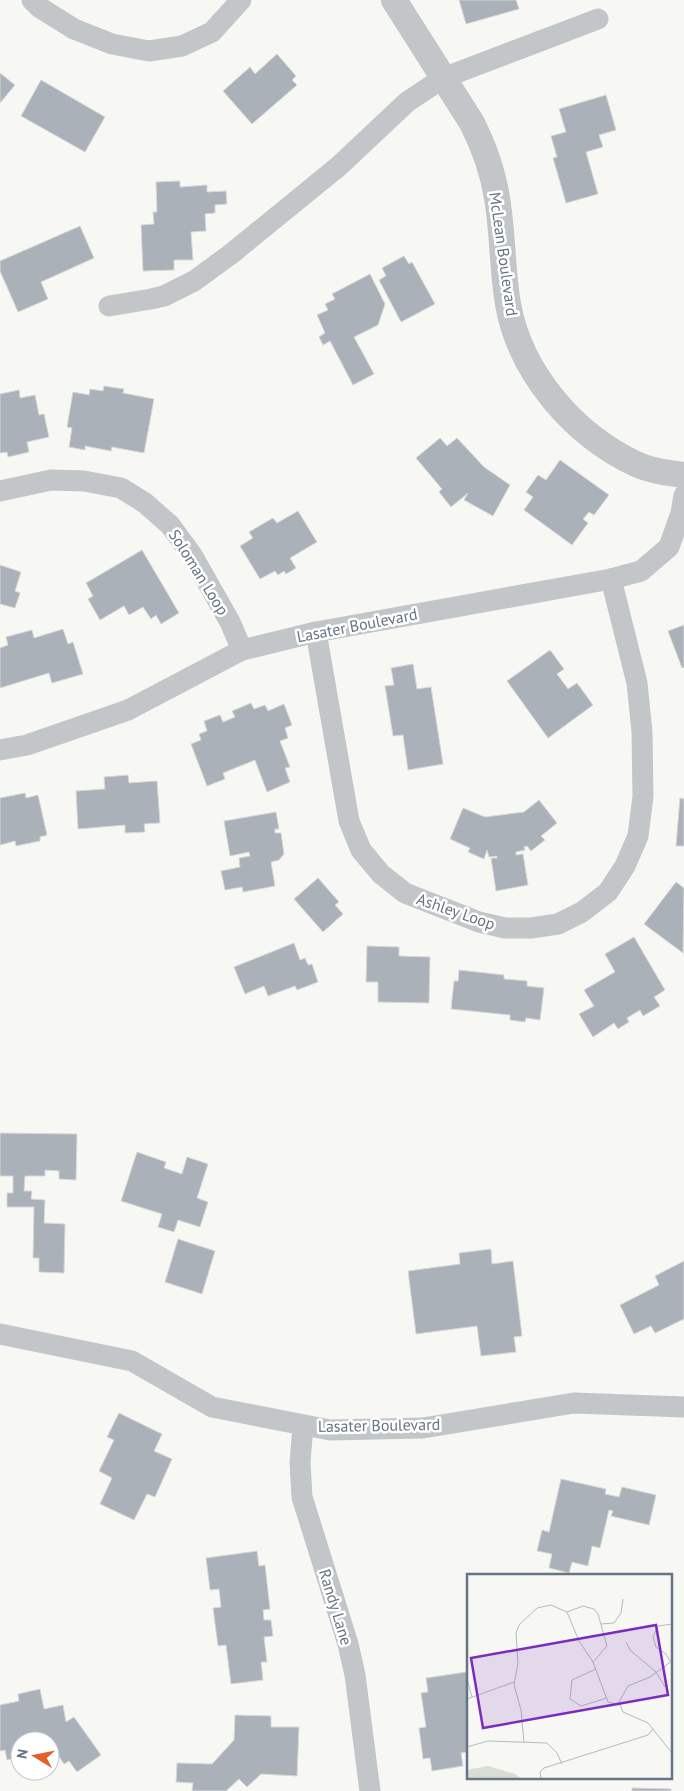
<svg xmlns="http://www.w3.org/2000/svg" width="684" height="1791" font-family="'PT Sans',sans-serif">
<rect width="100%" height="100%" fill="#f7f7f4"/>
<g fill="#aab1b8" stroke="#d8d8d6">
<path d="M459 0H516L519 9 466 24Z"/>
<path d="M277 54 296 76 292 80 297 85 252 124 223 91 250 67 255 74Z"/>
<path d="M0 73 15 85 0 103Z"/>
<path d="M41 80 105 117 85 152 21 116Z"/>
<path d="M606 95 616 130 599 135 603 147 586 152 598 194 566 203 553 158 557 157 551 136 566 132 559 109Z"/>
<path d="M180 181V187L207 185V192L226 191 227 204 215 205V213L205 214 206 231 191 232 193 260H174V270L143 271 141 225 154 224 153 212H157L156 182Z"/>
<path d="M80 226 94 258 41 282 48 299 18 312 0 271V261Z"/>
<path d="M404 256 409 264 412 262 435 304 401 322 379 280 386 276 382 268Z"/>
<path d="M370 274 385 304 378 325 354 337 374 374 353 385 330 341 323 345 319 337 325 333 317 315 328 310 325 304 335 299 332 294Z"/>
<path d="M104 386 124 389 123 393 154 399 144 453 112 447 111 451 85 446V450L69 447 72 428 67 427 73 392 89 395 90 389 103 391Z"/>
<path d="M19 390 20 398 35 395 39 415 44 414 49 437 27 442 29 452 8 457 7 452 0 453V394Z"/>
<path d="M440 438 447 446 457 438 484 467 510 485 493 516 464 500 468 493 451 507 439 492 442 489 416 458Z"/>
<path d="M560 460 609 495 594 515 589 512 583 519 588 523 572 545 524 510 533 497 526 492 538 475 546 480Z"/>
<path d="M298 511 317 542 290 558 296 568 286 574 284 571 278 575 275 571 260 579 240 546 253 538 249 532 273 518 277 523Z"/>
<path d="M142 550 179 613 161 624 156 615 151 619 143 607 129 615 124 606 100 620 88 599 93 596 86 583Z"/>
<path d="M0 565 21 572 15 591 20 593 15 608 0 604Z"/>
<path d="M684 625V667L682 668 668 631Z"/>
<path d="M63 629 68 644 73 642 83 674 52 683 49 673 0 688V648L8 645 6 637 32 630 34 638Z"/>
<path d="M550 650 564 669 557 674 568 689 577 683 593 705 548 738 507 681Z"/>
<path d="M413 664 417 689 431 687 443 764 408 770 403 735 393 736 385 686 394 685 391 668Z"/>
<path d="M251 703 254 709 265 705 268 711 284 704 292 725 285 728 288 738 280 741 290 767 285 768 290 782 267 792 255 760 223 773 225 779 207 786 191 744 201 740 199 734 207 731 204 721 220 715 223 722 235 717 232 711Z"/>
<path d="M128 775 129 783 157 781 160 823 144 824 145 832 125 833V825L78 829 76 791 105 789 104 777Z"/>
<path d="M25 793 26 798 38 795 47 835 40 837V841L16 846 15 841 0 845V798Z"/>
<path d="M680 798 684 799V846H676Z"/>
<path d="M539 800 557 823 541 836 545 840 531 851 527 846 524 847 525 850 516 852V855L523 854 528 885 496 891 491 858H497V856L489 857 487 850 484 859 468 852 470 848 450 839 463 808 485 817 524 812Z"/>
<path d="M276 812 279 829H275V833H281L284 854 279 860 271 862 275 886 243 892 242 887 225 890 221 871 240 867 239 858 250 856 249 852 230 856 224 821Z"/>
<path d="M318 878 339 902 335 905 343 914 323 932 294 899Z"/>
<path d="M676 882 684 888 683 953 644 924Z"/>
<path d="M634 937 665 990 654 997 660 1006 643 1016 640 1010 627 1018 629 1022 618 1029 614 1023 593 1037 579 1014 594 1006 584 990 615 972 605 954Z"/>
<path d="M294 943 300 960 305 958 308 965 312 964 318 982 297 990 295 986 268 996 264 986 245 994 234 967Z"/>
<path d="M367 946 399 947V956L430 957 429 1003 378 1002V982H366Z"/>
<path d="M459 970 504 975V979L527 981V986L544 988 540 1020 526 1018 525 1022 510 1020V1015L451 1009 454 981H458Z"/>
<path d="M0 1133 77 1134 76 1180 59 1179V1171L45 1170V1176H25L24 1191H32L31 1199 45 1200 44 1223 65 1224 64 1273 39 1272V1258H33L34 1207H7V1193H13V1176H0Z"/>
<path d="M137 1152 166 1162 164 1168 182 1174 187 1157 208 1164 197 1198 208 1202 200 1227 178 1220 174 1232 158 1227 162 1214 121 1201Z"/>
<path d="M178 1239 215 1251 202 1294 165 1282Z"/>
<path d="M491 1249 492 1264 513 1261 522 1336 514 1337 516 1352 481 1356 477 1326 416 1334 408 1271 460 1264 459 1253Z"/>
<path d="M684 1261V1319L655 1333 651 1326 634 1334 620 1305 659 1285 655 1276Z"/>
<path d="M119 1413 162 1434 154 1451 172 1459 155 1497 147 1494 134 1520 100 1504 112 1478 99 1471 114 1440 107 1437Z"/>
<path d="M561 1479 606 1489 605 1494 619 1497 622 1487 656 1495 649 1525 611 1516 613 1511 609 1510 600 1548 592 1546 588 1566 572 1562 569 1573 549 1568 552 1554 537 1551 542 1530 549 1532Z"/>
<path d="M257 1551 259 1566 265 1565 270 1609 263 1610 264 1620H271L273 1636 264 1637 267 1662H261L263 1680 231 1684 226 1645 218 1646 213 1608 221 1607 219 1589 210 1590 206 1558Z"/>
<path d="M466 1672 468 1677V1752L461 1753 463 1766 432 1771 430 1758 423 1759 419 1728 426 1727 421 1693 428 1692 426 1678Z"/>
<path d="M40 1689 44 1709 63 1705 66 1722 74 1717 101 1755 77 1772 69 1761 64 1764 44 1734 40 1735 41 1741H20V1757L7 1760 5 1750 0 1751V1705L19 1701 18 1694Z"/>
<path d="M235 1715 271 1716V1727H299L297 1776 261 1774 247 1787 239 1779 226 1791H192L193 1783 176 1782 177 1763 212 1764 234 1740Z"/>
<path d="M632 1788 671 1789V1791H632Z"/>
</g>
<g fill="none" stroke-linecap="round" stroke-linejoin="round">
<g stroke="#c2c6c9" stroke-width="21">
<path d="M32 0 39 7 74 29 112 44 149 51 182 46 212 32 241 0"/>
<path d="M109 306 151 299 164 296 194 281 231 254 339 166 407 102 443 78 598 19"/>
<path d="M0 491 51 480 84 481 121 488 145 503 170 525 192 555 230 622 242 650"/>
<path d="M316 632 349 821 361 850 381 874 405 893 479 922 505 928H531L558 924 582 912 608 892 625 866 638 836 643 796 642 732 637 683 611 579"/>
<path d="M0 750 27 745 128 710 242 650 316 632 611 579 641 571 669 547 681 513 684 495"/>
<path d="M0 1334 132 1361 212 1407 330 1430 423 1428 574 1403 684 1407"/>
<path d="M303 1426 300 1462 302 1497 348 1644 355 1675 370 1791"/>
</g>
<path stroke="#c2c6c9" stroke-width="26" d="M394 0 472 123C484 147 493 172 497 198 503 233 502 269 508 304 520 373 574 435 636 464 651 471 668 473 684 475"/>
</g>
<g text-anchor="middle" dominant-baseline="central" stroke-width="5" stroke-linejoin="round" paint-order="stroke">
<g font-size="16" fill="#667584" stroke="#fff">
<text transform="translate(504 254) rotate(82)">McLean Boulevard</text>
<text transform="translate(199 572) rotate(58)">Soloman Loop</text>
<text transform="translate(357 625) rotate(-11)">Lasater Boulevard</text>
<text transform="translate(456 911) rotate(19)">Ashley Loop</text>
<text transform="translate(379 1425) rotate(-1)">Lasater Boulevard</text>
<text transform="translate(336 1607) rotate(73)">Randy Lane</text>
</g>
</g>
<g transform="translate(467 1574)">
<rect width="205" height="205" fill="#f7f7f4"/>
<path d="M21 192 48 200 55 205H0V196Z" fill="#d8ded5"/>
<path fill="none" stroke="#b4bbc0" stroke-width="1" d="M133 0H150M100 38 116 32 127 35 131 40 140 72 126 88M134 50 147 49 154 39 156 25M159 68 163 76 189 98 198 113M0 71V102M203 87 199 80 189 73 186 63 191 52 205 50M205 87 183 103 161 112 152 128 156 138 181 149 205 179M129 95 105 106 103 125 114 132 140 124M0 105 5 123M0 125 47 108M57 168 54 136 47 111 51 89 49 59 52 51 70 34 84 31 100 38 112 67 126 88 141 128 152 131M0 173 21 167 80 169 90 179 95 190M74 205 73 198 77 194 181 161 186 155"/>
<path fill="#7b2cbf" fill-opacity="0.15" stroke="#7b2cbf" stroke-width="2.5" d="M189 51 201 121 16 154 4 84Z"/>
<rect width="205" height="205" fill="none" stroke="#667584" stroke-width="2.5"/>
</g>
<g transform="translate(35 1756) rotate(280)"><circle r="24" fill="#ffffff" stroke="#c2c8ce"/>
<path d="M0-4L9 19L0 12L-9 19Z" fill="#e0622a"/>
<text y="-8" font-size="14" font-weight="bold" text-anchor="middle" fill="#667584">N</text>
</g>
</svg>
